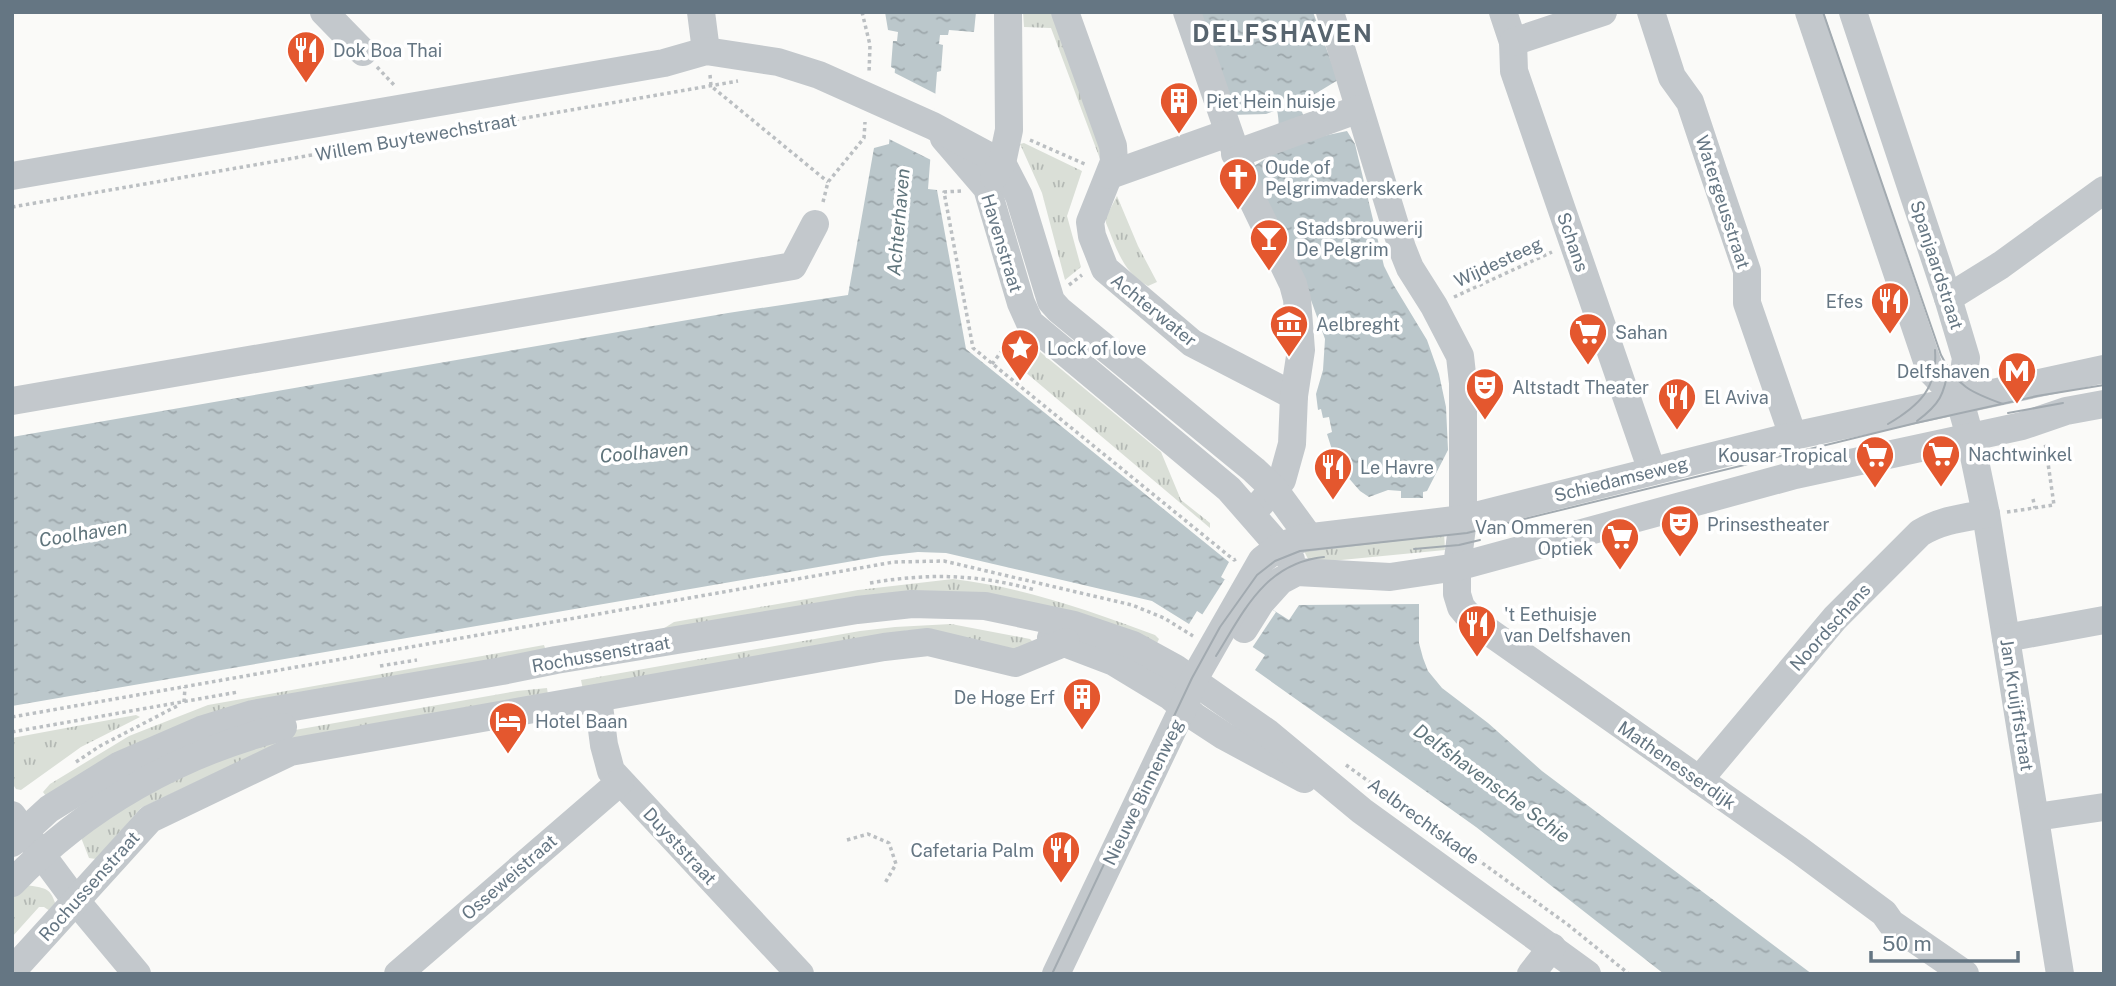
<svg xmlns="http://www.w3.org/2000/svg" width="2116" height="986" font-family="'Public Sans',sans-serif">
<defs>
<pattern id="grass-tufts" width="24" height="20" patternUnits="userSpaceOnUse" patternTransform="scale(1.75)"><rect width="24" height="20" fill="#dadfd7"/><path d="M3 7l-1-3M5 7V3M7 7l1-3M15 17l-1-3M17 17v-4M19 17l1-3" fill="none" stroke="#b4b9b4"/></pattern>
<pattern id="water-ripples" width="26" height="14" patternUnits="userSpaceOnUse" patternTransform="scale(1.75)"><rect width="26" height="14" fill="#bbc7cb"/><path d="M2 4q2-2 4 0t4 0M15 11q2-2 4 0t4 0" fill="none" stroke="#9ca6aa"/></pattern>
</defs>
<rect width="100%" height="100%" fill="#fafaf8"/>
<g fill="url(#grass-tufts)">
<path d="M1023 12H1052L1099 141 1100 159 1051 28 1024 27Z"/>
<path d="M1024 143 1082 171 1067 216 1081 267 1065 280 1042 193 1020 144Z"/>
<path d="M1117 196 1138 246 1157 282 1148 286C1123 273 1116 247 1106 223V217Z"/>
<path d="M1021 336 1161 452 1181 500 1210 523V528L1005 355Z"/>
<path d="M1444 532 1445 550 1310 563 1301 545Z"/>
<path d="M953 579C1023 587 1090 611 1155 635L1159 639 1157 643 1001 601 658 632 674 622 858 590Z"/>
<path d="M951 624 1030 639 1032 641 1022 651 910 630 583 690 581 680 860 631 895 627Z"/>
<path d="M544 645 547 654 438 675 48 799 43 792 50 784 129 736 208 705Z"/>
<path d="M547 688 548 695 288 739 141 808 96 859 89 858 80 835 147 788 295 730 517 691Z"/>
<path d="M136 715 140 717 81 747 21 790 16 789 12 783V738Z"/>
<path d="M27 885C48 889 50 887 57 908L53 913 44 907H39L12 937V893Z"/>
</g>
<g fill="url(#water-ripples)">
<path d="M885 12H976L974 32 949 30 948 35H940L939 44 943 45 941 71 937 72 928 189 937 190 966 349 1229 562 1221 577 1289 620 1299 605 1419 604V643L1423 658 1428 671 1442 688 1488 723 1542 771 1812 974H1664L1476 827 1255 670 1265 655 1197 611 1189 624 1152 601 946 553 918 552 882 556 12 706V437L728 313 848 295 874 148 889 144 895 69 891 67 893 41H897L898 32 888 30Z"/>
<path d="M1198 12H1313L1338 80 1310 97 1298 102 1304 117 1323 136 1347 131 1355 144 1384 266 1393 284 1427 340 1439 374 1446 407 1448 450 1427 491 1423 492V498H1401V491L1388 490 1369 497 1360 491 1346 475 1349 472 1346 465 1342 464 1334 456 1327 434 1332 432 1329 417 1323 418 1321 409 1318 410 1316 394 1323 370 1325 339 1307 289 1253 180 1254 166 1275 153C1279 137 1280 125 1277 110L1266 114 1230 115Z"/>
</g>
<g fill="#fafaf8">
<path d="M891 71 936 94 931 160 887 138Z"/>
<path d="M1225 579 1276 612 1252 648 1202 615Z"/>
</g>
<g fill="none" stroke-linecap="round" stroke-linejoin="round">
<g stroke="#bbbfc2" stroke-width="3.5" stroke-dasharray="3.5 3.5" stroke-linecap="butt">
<path d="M862 12 870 45 869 73"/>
<path d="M377 67 395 86"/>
<path d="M710 75 711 86 828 182"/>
<path d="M1030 140 1087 165"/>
<path d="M961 191 944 192 973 348 1234 560 1236 559"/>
<path d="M823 202 828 182 864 138 865 122"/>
<path d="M12 207 738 81"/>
<path d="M1069 285 1082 275"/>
<path d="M1454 297 1552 252"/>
<path d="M992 364 1012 338"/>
<path d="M2033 499 2035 508"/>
<path d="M2007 512 2054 505 2045 442"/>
<path d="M870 583C928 573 977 574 1035 590"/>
<path d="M380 666 417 660"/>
<path d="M184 702 185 687"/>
<path d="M12 717 894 562 944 561 1132 605 1164 618 1193 636"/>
<path d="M12 732 238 692"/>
<path d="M76 762 100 746 179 705"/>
<path d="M1346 765 1567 924 1629 974"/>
<path d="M847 840 868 834 889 843 896 864 885 883"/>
</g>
<g stroke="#c3c8cc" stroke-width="28">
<path d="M324 12 363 52"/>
<path d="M701 12 706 51"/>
<path d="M1065 12 1113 146 1114 162 1090 222 1092 236 1105 269 1192 343 1294 396"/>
<path d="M1187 12 1252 199 1293 284 1297 299 1301 350 1294 396 1292 444 1282 480 1261 503"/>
<path d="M1330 12 1402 248 1410 268 1434 306 1460 356 1463 383V519L1457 567V594L1461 607 1466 613 1485 629 1799 850 1884 913 1891 923 1965 974"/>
<path d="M1503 12 1513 42 1514 71 1652 471"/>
<path d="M1651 12 1672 77 1690 102 1713 171 1747 271V303L1793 436"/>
<path d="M1809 12 1930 370 1960 401"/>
<path d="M1853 12 1948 298 1966 358 1960 401 1970 437 1986 514 2060 974"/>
<path d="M1513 42 1603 12"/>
<path d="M944 138 987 188 1021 303 1030 323 1229 489 1291 560"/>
<path d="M1235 154 1359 109"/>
<path d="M1110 175 1228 133"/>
<path d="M12 176 664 63 706 51 778 62 819 75 933 126 1002 163 1019 196 1051 301 1059 310 1254 470 1274 489 1309 537"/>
<path d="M994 177 1002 163 1009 130 1008 12"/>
<path d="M1948 298 2001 265 2104 190"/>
<path d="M12 401 793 266 815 224"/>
<path d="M1244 629 1261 602 1280 581 1297 572 1390 577 1457 567 1795 475 2022 426 2066 411 2104 404"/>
<path d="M1051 638 1114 662 1170 696 1195 717 1224 736 1304 779"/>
<path d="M2006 638 2104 620"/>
<path d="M598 698 604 745 611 771 800 974"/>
<path d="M1699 780 1835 618 1920 533C1941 520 1962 518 1986 514"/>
<path d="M12 815 76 901 137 974"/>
<path d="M2036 817 2104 807"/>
<path d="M12 843 49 809 120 765 201 730 253 714 502 671 556 660 857 610 912 604 985 606 1074 625 1133 645 1175 668 1268 733 1362 811 1587 974"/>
<path d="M12 883C86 806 180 753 283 727"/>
<path d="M12 971 150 819 290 752 884 647 928 642 1015 663 1066 642"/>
<path d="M398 974 620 782"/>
<path d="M1056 974 1183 708 1194 679 1262 560 1280 546 1304 538 1463 519 1793 436 2104 369"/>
<path d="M1531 974 1552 947"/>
</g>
<g stroke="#a2aab0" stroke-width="2">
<path d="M1823 12 1941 355C1956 386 1972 393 2003 404"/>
<path d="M2008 413 2063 403"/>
<path d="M1917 421C1940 404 1944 395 1949 366"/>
<path d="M1888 424C1919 406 1938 388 1935 350"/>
<path d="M1414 549 1459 545 1480 540"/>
<path d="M1216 656C1244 611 1265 563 1324 557"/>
<path d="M1052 974 1192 678 1220 627 1257 575 1275 561 1300 551 1467 533 1916 423 2037 396 2104 385"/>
</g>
</g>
<defs>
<g id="restaurant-pin" transform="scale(2.0125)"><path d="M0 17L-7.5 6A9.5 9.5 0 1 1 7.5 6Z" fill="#e4572e" stroke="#fff"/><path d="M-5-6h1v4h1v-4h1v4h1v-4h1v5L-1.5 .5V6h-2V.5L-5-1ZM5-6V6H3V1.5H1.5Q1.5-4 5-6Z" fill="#fff"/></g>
<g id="building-pin" transform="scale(2.0125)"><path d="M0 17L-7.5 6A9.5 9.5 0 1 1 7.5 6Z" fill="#e4572e" stroke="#fff"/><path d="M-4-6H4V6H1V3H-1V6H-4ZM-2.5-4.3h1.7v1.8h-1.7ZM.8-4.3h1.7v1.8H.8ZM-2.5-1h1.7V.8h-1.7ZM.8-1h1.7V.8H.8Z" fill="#fff"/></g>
<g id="church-pin" transform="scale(2.0125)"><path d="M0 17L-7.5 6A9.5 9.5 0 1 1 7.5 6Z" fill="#e4572e" stroke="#fff"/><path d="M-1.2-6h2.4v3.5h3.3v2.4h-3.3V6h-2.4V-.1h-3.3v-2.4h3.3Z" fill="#fff"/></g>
<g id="bar-pin" transform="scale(2.0125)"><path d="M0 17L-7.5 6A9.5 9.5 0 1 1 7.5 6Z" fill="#e4572e" stroke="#fff"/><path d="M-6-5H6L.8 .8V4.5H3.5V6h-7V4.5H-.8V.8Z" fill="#fff"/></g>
<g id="museum-pin" transform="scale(2.0125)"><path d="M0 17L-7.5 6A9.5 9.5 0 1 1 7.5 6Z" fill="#e4572e" stroke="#fff"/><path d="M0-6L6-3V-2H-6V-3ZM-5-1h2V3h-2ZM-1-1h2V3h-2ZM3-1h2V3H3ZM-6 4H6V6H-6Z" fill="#fff"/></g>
<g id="supermarket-pin" transform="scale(2.0125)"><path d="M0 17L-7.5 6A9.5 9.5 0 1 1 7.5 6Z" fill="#e4572e" stroke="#fff"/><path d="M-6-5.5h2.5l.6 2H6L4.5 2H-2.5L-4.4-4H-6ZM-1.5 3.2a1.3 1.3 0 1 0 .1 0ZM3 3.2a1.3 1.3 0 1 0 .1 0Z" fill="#fff"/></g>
<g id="sight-pin" transform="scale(2.0125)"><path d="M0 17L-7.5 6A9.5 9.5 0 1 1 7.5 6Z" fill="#e4572e" stroke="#fff"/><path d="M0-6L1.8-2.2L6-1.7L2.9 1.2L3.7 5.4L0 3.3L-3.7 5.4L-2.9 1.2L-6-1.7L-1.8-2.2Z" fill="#fff"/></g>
<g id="metro-pin" transform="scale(2.0125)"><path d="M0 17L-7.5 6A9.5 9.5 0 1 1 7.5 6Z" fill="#e4572e" stroke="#fff"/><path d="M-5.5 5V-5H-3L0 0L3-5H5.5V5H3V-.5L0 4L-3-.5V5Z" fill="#fff"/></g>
<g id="theatre-pin" transform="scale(2.0125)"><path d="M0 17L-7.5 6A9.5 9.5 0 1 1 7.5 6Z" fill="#e4572e" stroke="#fff"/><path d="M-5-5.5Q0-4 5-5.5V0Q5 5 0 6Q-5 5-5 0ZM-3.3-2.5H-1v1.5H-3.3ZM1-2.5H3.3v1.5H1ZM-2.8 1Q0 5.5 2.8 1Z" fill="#fff"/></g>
<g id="hotel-pin" transform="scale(2.0125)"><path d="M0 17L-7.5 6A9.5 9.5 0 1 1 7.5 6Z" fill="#e4572e" stroke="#fff"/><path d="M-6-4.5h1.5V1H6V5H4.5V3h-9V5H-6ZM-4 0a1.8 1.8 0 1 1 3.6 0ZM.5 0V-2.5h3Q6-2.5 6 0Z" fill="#fff"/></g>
</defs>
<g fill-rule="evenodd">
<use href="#restaurant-pin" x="306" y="50"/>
<use href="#building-pin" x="1179" y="101"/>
<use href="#church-pin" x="1238" y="177"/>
<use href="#bar-pin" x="1269" y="238"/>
<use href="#restaurant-pin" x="1890" y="301"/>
<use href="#museum-pin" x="1289" y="324"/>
<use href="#supermarket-pin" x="1588" y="332"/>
<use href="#sight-pin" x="1020" y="348"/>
<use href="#metro-pin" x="2017" y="371"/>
<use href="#theatre-pin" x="1485" y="387"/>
<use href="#restaurant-pin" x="1677" y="397"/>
<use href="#supermarket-pin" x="1941" y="454"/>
<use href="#supermarket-pin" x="1875" y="455"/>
<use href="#restaurant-pin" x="1333" y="467"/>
<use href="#theatre-pin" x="1680" y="524"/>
<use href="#supermarket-pin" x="1620" y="537"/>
<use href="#restaurant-pin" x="1477" y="624"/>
<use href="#building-pin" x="1082" y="697"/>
<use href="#hotel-pin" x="508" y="721"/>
<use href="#restaurant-pin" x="1061" y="850"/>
</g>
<g text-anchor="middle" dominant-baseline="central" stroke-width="7" stroke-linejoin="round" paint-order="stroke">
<g font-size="18" fill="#657683" stroke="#fff" text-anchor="start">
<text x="333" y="50">Dok Boa Thai</text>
<text x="1206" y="101">Piet Hein huisje</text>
<text x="1265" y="167">Oude of<tspan x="1265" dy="21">Pelgrimvaderskerk</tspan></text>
<text x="1296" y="228">Stadsbrouwerij<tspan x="1296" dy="21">De Pelgrim</tspan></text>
<text x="1863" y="301" text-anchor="end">Efes</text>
<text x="1316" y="324">Aelbreght</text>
<text x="1615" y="332">Sahan</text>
<text x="1047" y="348">Lock of love</text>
<text x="1990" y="371" text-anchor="end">Delfshaven</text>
<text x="1512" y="387">Altstadt Theater</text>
<text x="1704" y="397">El Aviva</text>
<text x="1968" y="454">Nachtwinkel</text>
<text x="1848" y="455" text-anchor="end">Kousar Tropical</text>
<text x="1360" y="467">Le Havre</text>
<text x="1707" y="524">Prinsestheater</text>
<text x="1593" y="527" text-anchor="end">Van Ommeren<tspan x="1593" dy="21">Optiek</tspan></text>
<text x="1504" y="614">'t Eethuisje<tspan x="1504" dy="21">van Delfshaven</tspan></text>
<text x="1055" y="697" text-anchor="end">De Hoge Erf</text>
<text x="535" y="721">Hotel Baan</text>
<text x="1034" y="850" text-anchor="end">Cafetaria Palm</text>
</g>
<g font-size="18" fill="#657683" stroke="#fff">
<text transform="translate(416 137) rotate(-10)">Willem Buytewechstraat</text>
<text transform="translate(1723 202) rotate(72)">Watergeusstraat</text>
<text transform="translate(1573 242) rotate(71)">Schans</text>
<text transform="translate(1002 243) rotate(73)">Havenstraat</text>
<text transform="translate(1498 262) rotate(-25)">Wijdesteeg</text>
<text transform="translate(1937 265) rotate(72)">Spanjaardstraat</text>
<text transform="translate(1154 310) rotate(39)">Achterwater</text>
<text transform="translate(1621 479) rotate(-14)">Schiedamseweg</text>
<text transform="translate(1830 627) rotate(-48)">Noordschans</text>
<text transform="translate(601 654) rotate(-10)">Rochussenstraat</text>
<text transform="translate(2017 705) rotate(81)">Jan Kruijffstraat</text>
<text transform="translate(1677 765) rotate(35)">Mathenesserdijk</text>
<text transform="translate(1143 792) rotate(-64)">Nieuwe Binnenweg</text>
<text transform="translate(1424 821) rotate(36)">Aelbrechtskade</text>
<text transform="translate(680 846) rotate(47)">Duyststraat</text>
<text transform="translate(509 877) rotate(-41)">Osseweistraat</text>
<text transform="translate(89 886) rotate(-48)">Rochussenstraat</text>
</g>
<g font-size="19" font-style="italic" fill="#60757c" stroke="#fff">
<text transform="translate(898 222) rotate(-85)">Achterhaven</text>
<text transform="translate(644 452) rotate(-5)">Coolhaven</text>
<text transform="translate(83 533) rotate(-9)">Coolhaven</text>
<text transform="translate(1492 783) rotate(36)">Delfshavensche Schie</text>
</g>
<g font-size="24" font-weight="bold" letter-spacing="2" fill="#57646e" stroke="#fff">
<text x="1283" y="33">DELFSHAVEN</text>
</g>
</g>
<rect width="2116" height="986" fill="none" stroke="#657683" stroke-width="28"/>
<path d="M1871 951v10h147v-10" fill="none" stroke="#657683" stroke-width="3.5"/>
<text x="1882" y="951" font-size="21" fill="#657683" stroke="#ffffff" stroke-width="5" paint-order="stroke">50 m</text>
</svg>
